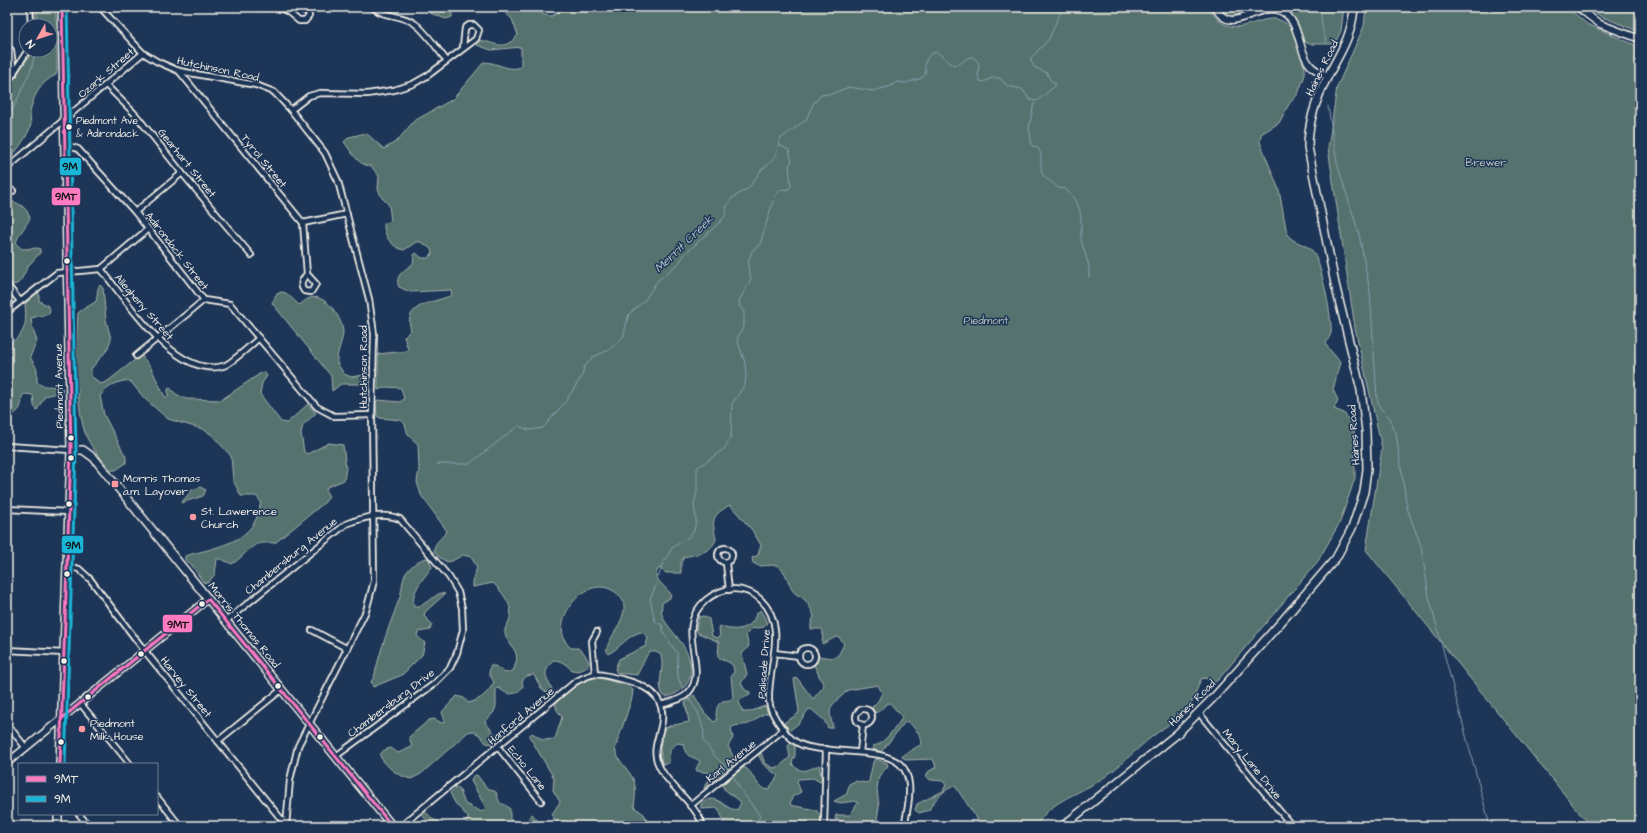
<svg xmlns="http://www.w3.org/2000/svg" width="1647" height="833" font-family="'Architects Daughter',sans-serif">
<rect width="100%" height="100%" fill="#1d3557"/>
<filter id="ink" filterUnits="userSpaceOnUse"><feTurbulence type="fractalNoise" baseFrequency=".025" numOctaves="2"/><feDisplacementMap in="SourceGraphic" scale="8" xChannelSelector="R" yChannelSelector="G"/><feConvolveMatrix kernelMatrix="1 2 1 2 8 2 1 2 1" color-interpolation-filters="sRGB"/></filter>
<g filter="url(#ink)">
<g fill="#57726e" stroke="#a6b2ab">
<path d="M34 7H55L57 28V70L56 75C41 81 31 99 30 115 30 118 31 122 31 124 29 135 15 154 7 161V90L33 50H50V26H34Z"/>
<path d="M435 7H448L452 13V17L446 19 430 13V10Z"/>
<path d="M499 7H529L545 15 552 16 566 7H1208C1236 53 1265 0 1290 27 1298 39 1300 56 1305 68V75L1298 94 1289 104 1279 123 1261 134 1260 142 1279 190 1287 234C1293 244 1308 243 1314 253 1321 263 1333 322 1331 333 1330 337 1327 340 1326 345L1340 362 1333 390 1338 400 1334 409 1344 413 1354 427 1355 478 1340 522 1318 561 1218 680 1213 683 1206 678 1201 679 1190 707 1186 713C1170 724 1155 733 1141 746 1129 756 1119 767 1106 776 1086 792 1048 800 1037 826H982L955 786C944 789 934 800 929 810L919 813 915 810 917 804 943 791 946 785 943 781 931 780 926 777 928 772 936 767 933 759 907 760 902 757 903 755 922 744 920 735 909 722H905L881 752 873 749V746C876 745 879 745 882 742 886 739 901 722 902 717L890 703C883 704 881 713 874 713L872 707 878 701 882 693 878 685 848 690C835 704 825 704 833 726L832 728H828L824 720 811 709 808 710 799 723 789 731 784 725 785 722 798 714 799 711 794 679 797 678 813 699 824 686 814 665 817 656 834 658 839 654 844 644 839 637H836L822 644 823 631 822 629H811V624L814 616C812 610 808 603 804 599 800 596 796 595 793 591 786 581 789 573 776 565L759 566 753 563 752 558 758 555 761 545 752 530 730 505C711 516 712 519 716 539 712 553 696 554 684 557L681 563V573H666L659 568 657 571 656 578 671 594 670 598 662 603C662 607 661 612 662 615 664 622 676 635 680 641 696 663 697 689 666 697L663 695C656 684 665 668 661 655L656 652H650L647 655 637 675 617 673 615 669 619 659 646 646 648 637 642 632C630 633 619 649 608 654 599 642 645 608 612 590 583 574 545 626 571 648H578L584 653 589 662C588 670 578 672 572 670 566 665 562 660 553 660 540 675 548 678 554 694L551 696 541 688 534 675C528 675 525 676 522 682L523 686C517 696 507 696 499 688L496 689V706L494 712 485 722 497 737V741L494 744 486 743 480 735 472 731 468 732 421 774 411 779C398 776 386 767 380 756 381 751 386 749 391 748L398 753 412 747 409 737 429 720 434 719 442 723 445 722 442 712 457 696 464 698 468 703C481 700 488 693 494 682L489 674 490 666H495L505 673 513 671C523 648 509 650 505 633 504 628 507 626 509 621 515 607 503 593 493 583L473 587V582L477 567 471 557 463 555 452 561 447 562C424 549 437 544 447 531L421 495 417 482 419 469 418 444 408 435 405 424 401 420 380 418 377 416 376 402 378 400 400 402 404 399 401 388 386 387 378 390V354L407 351 408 349 404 337 411 330C402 303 435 303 452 295L451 290 410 292 399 287C394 276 404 270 413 264L414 255 416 253 422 258H428L432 254 431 249 421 242H416L404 250C393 248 383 236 384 224L391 221 389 205 382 198 378 189 379 176 371 166C358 166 351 151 344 142L349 137 366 133 384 149 397 141 414 121 453 99 484 62C497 62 508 72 521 67V47L491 50 477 45 479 40C497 43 503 52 518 35L512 19Z"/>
<path d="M1219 7H1260L1240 15 1233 17 1224 15Z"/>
<path d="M1280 7H1344L1341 31 1336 41 1332 44H1309L1303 41C1297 27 1295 13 1280 7Z"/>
<path d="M1366 7H1567L1587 24 1640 47V826H1590L1366 550 1382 448 1355 328 1328 148 1337 87 1364 26Z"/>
<path d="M1589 7H1640V32L1600 16Z"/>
<path d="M7 200C19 203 26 206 30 218 26 227 17 235 16 244L22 249 38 248 40 249V253L28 266 21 280 17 284 12 285 7 279Z"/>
<path d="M100 285 103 288 106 320 111 339 107 350 91 369V376L101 384 108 381 141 355 151 368 165 397H168V389L170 388 176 394 186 399 221 400 261 373 264 372 267 376 262 383 260 394 281 422 287 423 308 404 316 413 303 425 301 433 304 452 307 454 329 443 343 445 346 468 344 480 327 487 326 491 329 497 324 503 275 543C248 541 251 552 232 564L221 559H217L215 574 208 583 203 582 191 564 185 560V556C208 549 241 545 254 523 258 517 259 508 261 502L256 496H241L233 480 231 456 211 434 202 429 168 419 145 399 130 381C120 379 106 388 100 396L104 415 126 457V463L116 470H111C103 460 92 449 87 438 75 412 76 343 78 313 82 309 95 303 96 301 98 296 96 290 100 285Z"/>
<path d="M38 291 39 292V301L47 305 50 309 49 314 31 318 32 327 37 341 30 357 37 369V382C44 390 54 383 63 389L62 392 45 396 37 410 34 406 33 395 25 394 22 396C21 411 20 410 7 418V344C26 336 27 322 25 304Z"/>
<path d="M281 292 286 293 299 305C303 303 306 299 310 298 326 293 343 319 343 333 342 344 336 353 337 363L344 374 351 377 369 374V384H341L332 391 331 376 272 303 277 294Z"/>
<path d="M200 487 206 490 203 496 181 503 192 490Z"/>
<path d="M428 558 432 567C424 578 410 592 414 607H419L440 593 445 594 425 612 424 616 432 624 430 630 418 632 417 636 425 643 422 655 402 675 373 687 371 681 374 678C380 649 390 624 400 597 402 590 402 580 406 573 411 566 420 558 428 558Z"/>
<path d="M760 610 768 623 764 627 751 629 746 635 749 646 742 654 747 674 741 683 745 690 750 692V695L741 699 739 702 743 712H749L765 706 768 713C759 714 756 722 748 724 742 726 736 724 731 728L733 738 728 746 736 762 704 789 705 785 712 776V773L697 771 696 769 700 761C691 755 686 759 683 744L677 743 670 750 669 763 665 764 662 763 660 749 662 731 669 726 689 722 685 702 694 695 704 712 714 722 717 720C715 714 716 704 723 701 727 700 729 701 733 698L731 675 734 673C734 660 726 663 718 657L719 642 698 633 696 629 699 617 703 616 709 619 712 636 717 638 720 636 719 628 720 626C730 631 746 631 753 621 755 617 756 613 760 610Z"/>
<path d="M596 677 629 686 633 690 632 698 615 749C618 762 628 768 633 779 637 788 635 799 634 807L644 814 647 821 645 826H556L552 814 560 802 553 790 554 778 529 736 532 733 543 740 555 739 562 717 557 710 555 704C566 693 580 681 596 677Z"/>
<path d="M791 742 795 747V756L792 762 793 765C802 775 810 769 819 765L822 780 820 782 813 778 798 779 797 782 801 792 792 797 790 805 816 810 821 816V826H721L724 821 718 808 701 809V804C718 789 725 813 738 809L741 802 724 789 722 785 744 767C754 772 757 790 768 790L778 776 763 764 758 754 761 753 765 763 773 768 780 766 790 757 788 746Z"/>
<path d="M876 759 887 763 888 766 879 776 877 789 879 806 876 826H854L848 822 835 819 836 815H850L858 803 855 801 840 803 834 801 847 794 849 784 855 781 867 783 869 781 873 762Z"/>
<path d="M477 775 486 787 496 792C502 811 499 798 510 809V819L516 826H466L468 817 455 803 450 793 455 788H459L465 804 482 812 486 808 471 781 473 776Z"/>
<path d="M423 812C429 813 430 817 434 820 440 822 443 822 447 826H432L422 815Z"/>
<path d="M532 814 537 820 538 826H524Z"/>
</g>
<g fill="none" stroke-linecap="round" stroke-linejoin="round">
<g stroke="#899eaf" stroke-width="1">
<path d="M37 7V26"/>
<path d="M1320 7 1322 27 1327 44"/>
<path d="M1034 103 1029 127 1032 146 1037 147C1045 155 1038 166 1043 175 1047 181 1054 182 1058 188L1066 189C1077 202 1082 209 1081 225"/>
<path d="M1328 106 1337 163 1359 234 1370 292 1377 398 1380 408 1391 419 1392 427 1396 433 1407 508 1421 546 1429 597 1489 822"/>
<path d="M7 122 32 67 35 50"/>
<path d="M775 196 780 190 789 189 791 186 789 165 792 162 789 150 779 145"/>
<path d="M1081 226V240L1089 266V277"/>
<path d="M566 401 582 376 584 367 593 357 609 350 623 337 629 314 645 300 657 281 679 263 684 255 720 222 725 216 727 206 732 198 749 188 761 170 771 162 776 155 780 139 806 120 813 104 821 95 831 94 849 87 873 91 891 86 897 82 906 83 922 78 926 73C923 65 926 54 936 52 942 55 947 61 952 64 961 68 965 56 973 57L979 63 978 75 980 81 983 82 992 78H1000L1007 86 1022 89 1030 100 1037 101 1055 86V83L1050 80 1047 73 1034 67 1030 59 1049 39 1060 13 1065 7"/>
<path d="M519 426 529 430 543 428 565 402"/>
<path d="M437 464H469L517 427"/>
<path d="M685 694 678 677 677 653 664 634 662 625 655 621 650 599 657 583 662 565 672 548 689 537 694 531 696 520 694 504 697 491V468L724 449 731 437 732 404 745 384 746 375 745 363 737 339 744 326V312L740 307 739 301 751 279 748 267 749 259 752 251 760 244 773 201"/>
<path d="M687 696 698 712 704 732 703 740 714 755 730 771"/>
<path d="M732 774 740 789 760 816 756 824 748 823 744 826"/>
</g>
<g stroke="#f4f1e8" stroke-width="8">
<g id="minor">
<path d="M30 7 31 26"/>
<path d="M100 7 143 53 158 62 179 71 256 85 274 92 291 110 325 153 338 181 369 299 374 334 372 415 374 581 366 611 298 746 290 780 286 826"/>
<path d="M255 7 279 8 287 11"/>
<path d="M373 7C382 17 401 14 414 23 425 30 438 50 447 61"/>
<path d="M298 8 308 12 309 16 305 21H299L287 11Z"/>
<path d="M7 47 11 50 14 74"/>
<path d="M179 71 303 223 307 274 316 284 311 292 304 291C299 284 302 280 307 274"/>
<path d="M7 83 28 50"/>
<path d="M106 85 135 114 182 173 251 255"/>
<path d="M291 110 309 96 320 93 367 94 394 90 413 84 427 76 476 39 479 30 474 25H469L465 28 463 47"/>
<path d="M66 145 78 149 135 212 204 300 230 304 317 407 334 416 372 415"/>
<path d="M7 168 143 53"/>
<path d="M7 189 13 191"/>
<path d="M135 212 182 173"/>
<path d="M303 223 347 214"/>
<path d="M101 269C127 301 176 379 223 366 230 365 252 344 259 338"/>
<path d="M7 285 20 301"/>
<path d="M7 312 57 273 101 269 148 229"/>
<path d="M136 356 204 300"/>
<path d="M7 446 71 450"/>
<path d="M7 509 69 512"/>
<circle cx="725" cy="555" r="7"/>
<path d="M726 563 729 590"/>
<path d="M67 566 79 569 90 579 144 650 286 825"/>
<path d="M226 621 346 524C361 518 383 512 400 519L449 577 458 592 462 608 463 630 457 653 450 668 434 684 336 756"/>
<path d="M312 630 346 648"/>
<circle cx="807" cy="656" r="8"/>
<path d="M7 650 64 653"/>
<path d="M774 653 799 656"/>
<path d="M595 673 592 641 597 632"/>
<path d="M80 703 130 764"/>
<path d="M661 705C670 702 682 700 688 693 711 669 672 629 706 600 713 594 724 589 733 589 743 589 754 593 761 600 789 627 767 667 769 701 770 711 776 720 782 728 787 735 794 742 802 745 812 749 823 749 832 750 893 755 922 752 904 826"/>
<circle cx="864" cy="717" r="8"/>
<path d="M1199 713 1292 826"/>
<path d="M7 724 26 748"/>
<path d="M218 741 281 690"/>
<path d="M498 747 541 801"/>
<path d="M860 752 863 725"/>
<path d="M157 797 180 826"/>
<path d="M690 806 784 729"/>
<path d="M79 814 89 826"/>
<path d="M904 824 915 826"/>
<path d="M401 826 575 682C597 670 598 674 621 679 642 684 665 693 662 720 661 734 652 747 657 761 666 786 695 801 703 826"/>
<path d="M824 826 826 749"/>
</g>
</g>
<g stroke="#f4f1e8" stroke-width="9">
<g id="tertiary">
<path d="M1215 7C1232 39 1257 0 1281 11 1301 21 1297 50 1310 65 1314 70 1321 73 1328 76"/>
<path d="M1577 7 1600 24 1640 39"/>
<path d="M7 763 208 599"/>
</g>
</g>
<g stroke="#f4f1e8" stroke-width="10">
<g id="secondary">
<path d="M71 450H83L94 458 392 826"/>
<path d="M60 764 71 450 62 7"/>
<path d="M58 826V814"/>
<path d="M1063 826 1177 734 1215 696 1283 620 1336 558 1352 528 1364 492 1367 469 1366 431 1361 390 1335 284 1308 147C1308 122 1317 97 1328 76 1341 51 1352 36 1354 7"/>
</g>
</g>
<use href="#minor" stroke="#1d3557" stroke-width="4.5"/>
<use href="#tertiary" stroke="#1d3557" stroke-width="6"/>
<use href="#secondary" stroke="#1d3557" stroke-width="7"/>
<g stroke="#1d3557" stroke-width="6">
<g id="bus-1">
<path d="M61 719 208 599 392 826"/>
<path d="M60 764 71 450 62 7"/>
</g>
</g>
<g stroke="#1d3557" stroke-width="6">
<path id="bus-2" d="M65 764 76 450 67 7"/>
</g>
<use href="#bus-1" stroke="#fe7ac1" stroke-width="3"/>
<use href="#bus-2" stroke="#1ab6d8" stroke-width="3"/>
</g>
</g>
<g fill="#f4f1e8" stroke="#1d3557" stroke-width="1.5">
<circle cx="69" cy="127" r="3.5"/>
<circle cx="67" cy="261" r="3.5"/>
<circle cx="71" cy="438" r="3.5"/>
<circle cx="71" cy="458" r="3.5"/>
<circle cx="69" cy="504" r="3.5"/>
<circle cx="67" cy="574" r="3.5"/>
<circle cx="202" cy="604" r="3.5"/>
<circle cx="141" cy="654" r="3.5"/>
<circle cx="64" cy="661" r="3.5"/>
<circle cx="278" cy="686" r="3.5"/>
<circle cx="88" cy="697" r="3.5"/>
<circle cx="320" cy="737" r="3.5"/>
<circle cx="61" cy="742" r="3.5"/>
</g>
<g fill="#ff9aa2" stroke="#1d3557" stroke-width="1.5">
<rect x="111" y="480" width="8" height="8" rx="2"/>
<circle cx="193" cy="517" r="4"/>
<circle cx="82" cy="729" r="4"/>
</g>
<g text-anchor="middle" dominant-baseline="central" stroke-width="3" stroke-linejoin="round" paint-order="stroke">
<g font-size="10" fill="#f4f1e8" stroke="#1d3557" text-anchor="start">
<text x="76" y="121">Piedmont Ave<tspan x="76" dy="13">&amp; Adirondack</tspan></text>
</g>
<g font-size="11" fill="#f4f1e8" stroke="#1d3557">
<text transform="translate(1322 68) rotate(-64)">Haines Road</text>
<text transform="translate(218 69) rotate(12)">Hutchinson Road</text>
<text transform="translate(106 73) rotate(-41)">Ozark Street</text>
<text transform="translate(264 161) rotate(51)">Tyrol Street</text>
<text transform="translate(187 163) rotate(51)">Gearhart Street</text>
<text transform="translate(177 251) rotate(52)">Adirondack Street</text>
<text transform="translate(144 307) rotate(49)">Allegheny Street</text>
<text transform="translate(363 367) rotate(-90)">Hutchinson Road</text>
<text transform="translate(59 386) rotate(-91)">Piedmont Avenue</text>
<text transform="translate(1354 435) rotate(-94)">Haines Road</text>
<text transform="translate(291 556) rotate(-39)">Chambersburg Avenue</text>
<text transform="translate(244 625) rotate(51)">Morris Thomas Road</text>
<text transform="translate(764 664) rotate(-86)">Palisade Drive</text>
<text transform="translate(186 687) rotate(51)">Harvey Street</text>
<text transform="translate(391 703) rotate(-37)">Chambersburg Drive</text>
<text transform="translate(1192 703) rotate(-45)">Haines Road</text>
<text transform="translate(521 716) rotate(-40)">Hanford Avenue</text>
<text transform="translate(731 761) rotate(-39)">Karl Avenue</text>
<text transform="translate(1252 764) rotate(51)">Mary Lane Drive</text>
<text transform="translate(527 768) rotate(51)">Echo Lane</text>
</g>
<g font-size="11" fill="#bdc5bd" stroke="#1d3557">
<text x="1486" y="162">Brewer</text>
<text x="986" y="320">Piedmont</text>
</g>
<g font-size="11" fill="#f4f1e8" stroke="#1d3557" text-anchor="start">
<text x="123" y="478">Morris Thomas<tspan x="123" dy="13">a.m. Layover</tspan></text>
<text x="201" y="511">St. Lawerence<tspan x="201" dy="13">Church</tspan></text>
<text x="90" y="723">Piedmont<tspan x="90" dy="13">Milk House</tspan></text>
</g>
<g font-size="12" font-style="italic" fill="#b6c1c7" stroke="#1d3557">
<text transform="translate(684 244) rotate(-44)">Merrit Creek</text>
</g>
</g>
<g stroke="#1d3557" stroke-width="1.5">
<rect x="59" y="157" width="23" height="19" rx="4" fill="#1ab6d8"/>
<rect x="51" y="187" width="30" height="19" rx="4" fill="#fe7ac1"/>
<rect x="61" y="535" width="23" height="19" rx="4" fill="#1ab6d8"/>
<rect x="162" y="614" width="31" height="19" rx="4" fill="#fe7ac1"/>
</g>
<g font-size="11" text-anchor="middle" font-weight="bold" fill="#111">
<text x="70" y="170">9M</text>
<text x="66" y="200">9MT</text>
<text x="73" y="549">9M</text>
<text x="178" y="628">9MT</text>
</g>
<rect width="1647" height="833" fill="none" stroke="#1d3557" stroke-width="24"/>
<rect x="12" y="12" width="1623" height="809" fill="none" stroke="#f4f1e8" stroke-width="1.5" filter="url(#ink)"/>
<rect x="18" y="763" width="140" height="52" fill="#1d3557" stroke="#738091"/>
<rect x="26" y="776" width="20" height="6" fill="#fe7ac1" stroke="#738091"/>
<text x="54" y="783" font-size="12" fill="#f4f1e8">9MT</text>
<rect x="26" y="796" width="20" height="6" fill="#1ab6d8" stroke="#738091"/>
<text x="54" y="803" font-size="12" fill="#f4f1e8">9M</text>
<g transform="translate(38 38) rotate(231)"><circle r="19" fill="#1d3557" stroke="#738091"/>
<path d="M0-3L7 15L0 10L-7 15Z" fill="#ff9aa2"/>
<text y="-6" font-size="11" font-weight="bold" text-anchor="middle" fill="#f4f1e8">N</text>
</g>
</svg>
